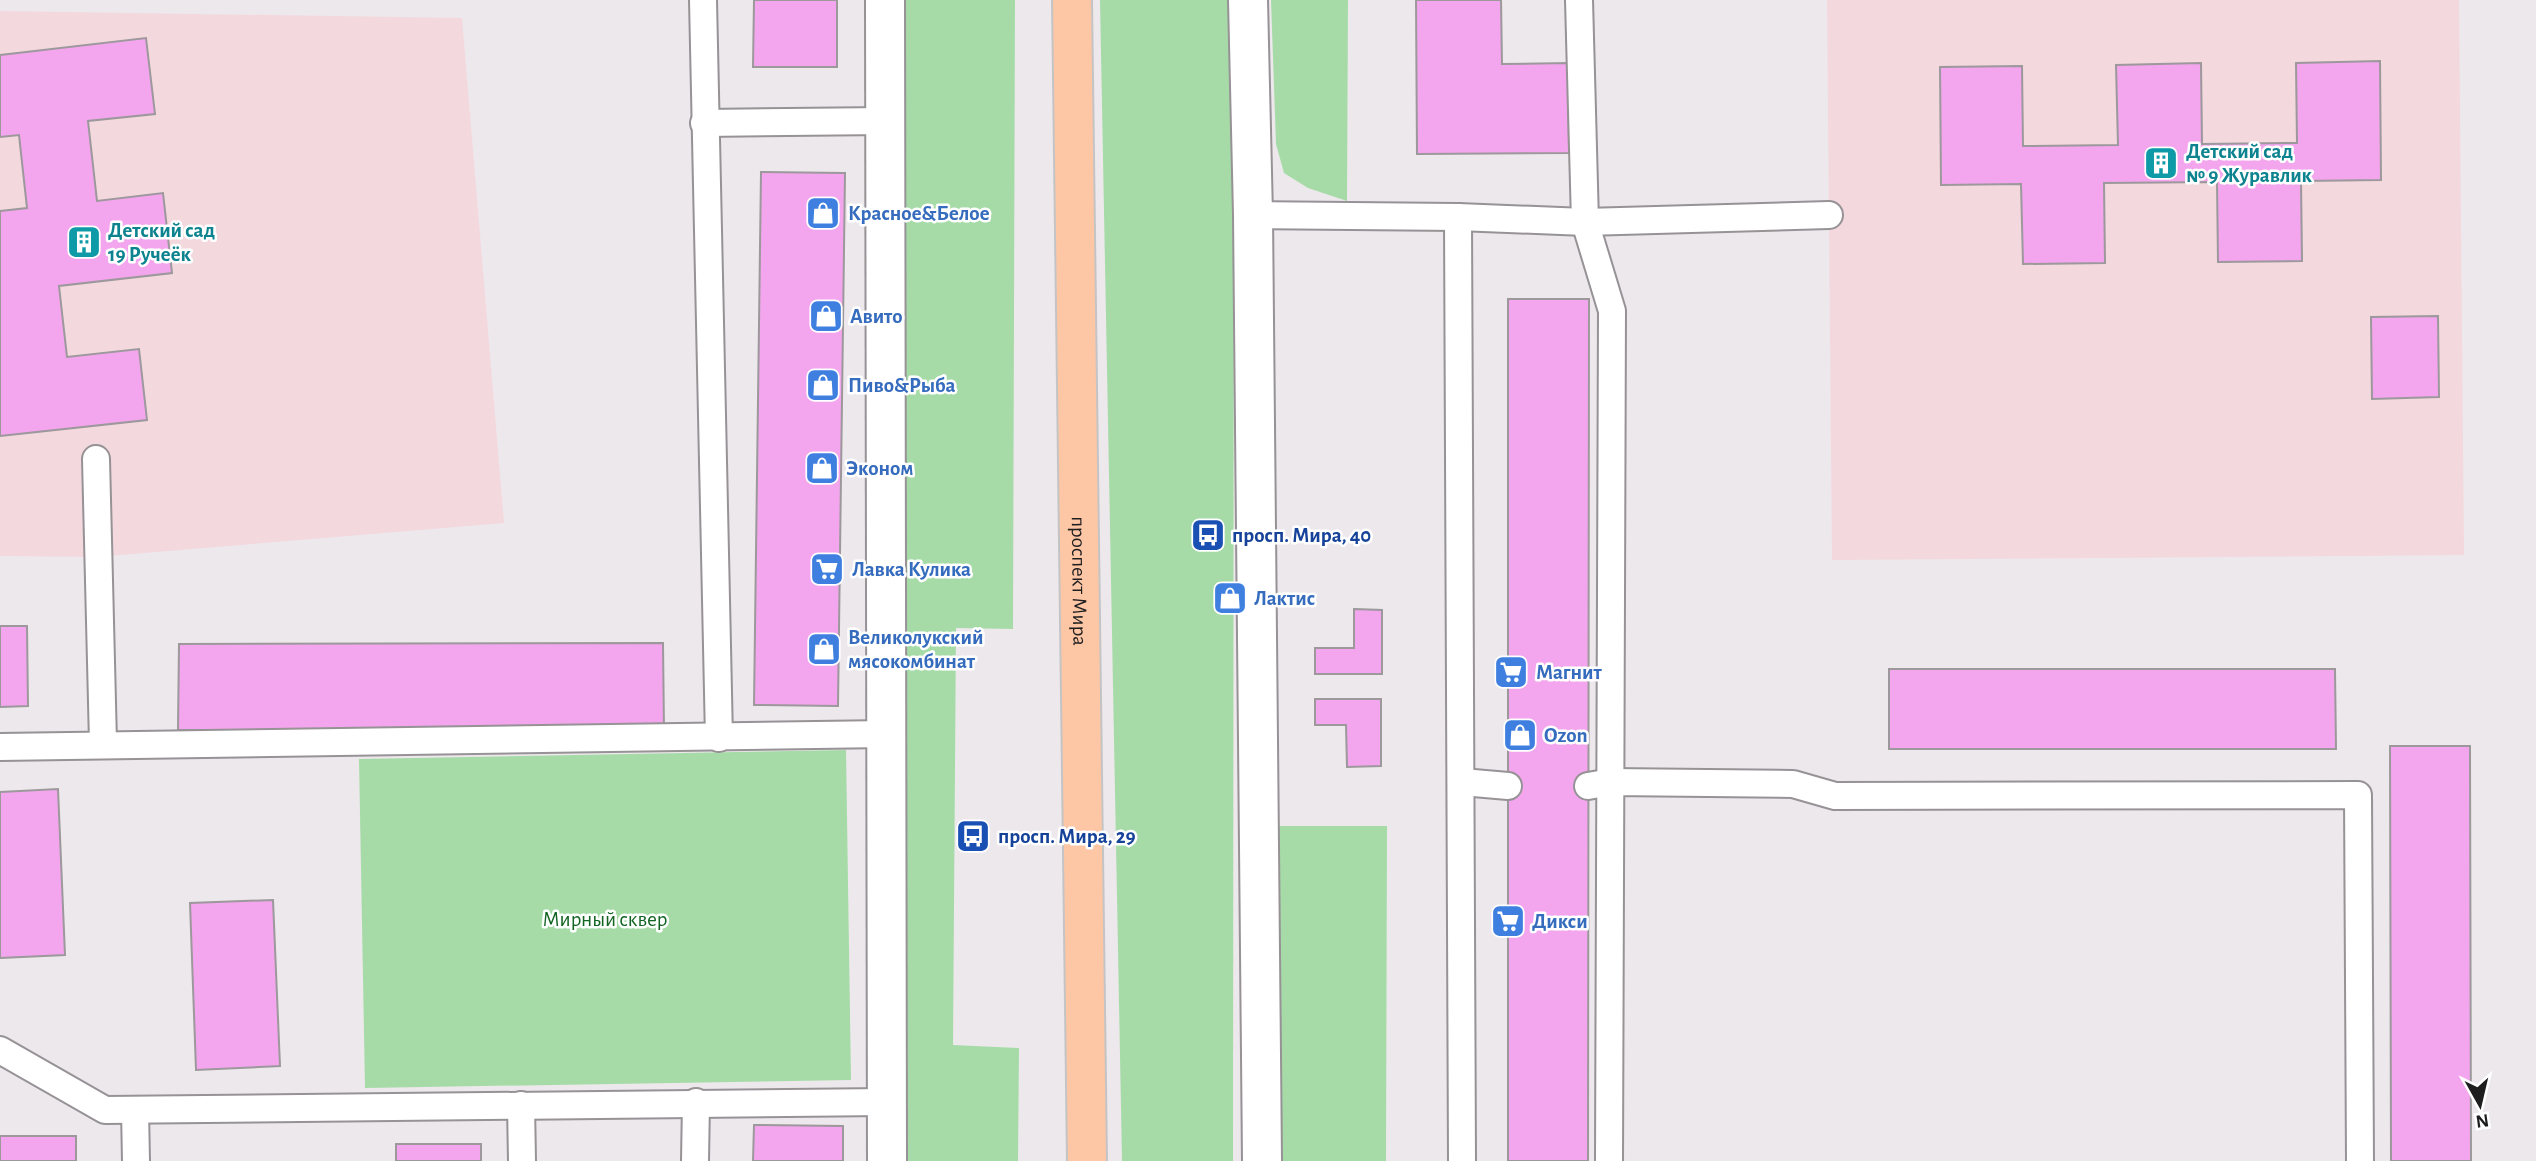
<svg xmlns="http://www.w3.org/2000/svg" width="2536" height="1161" font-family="'Alegreya Sans',sans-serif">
<rect width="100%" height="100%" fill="#ede8ec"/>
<g fill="#f3d8de">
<path d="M1827 0H2459L2464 555 1832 560Z"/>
<path d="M0 11 462 18 504 523 96 557 0 556Z"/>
</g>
<g fill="#a6dba8">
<path d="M906 0H1015L1013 629 956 628 953 1045 1019 1048 1018 1161H905Z"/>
<path d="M1100 0H1227L1234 11 1233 1161H1122Z"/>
<path d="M1271 0H1348L1347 201 1308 188 1284 173 1276 144Z"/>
<path d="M846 750 851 1080 365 1088 359 759Z"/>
<path d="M1278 826H1387L1386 1161H1278Z"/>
</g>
<g fill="#f3a6ed" stroke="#9c989c" stroke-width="2">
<path d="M754 0H837V67H753Z"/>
<path d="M1416 0H1501L1502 64 1568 63 1569 153 1417 154Z"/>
<path d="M146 38 155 114 88 121 97 201 163 193 172 273 59 286 67 357 139 349 147 420 0 436V211L27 208 19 135 0 137V55Z"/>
<path d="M2380 61 2381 180 2301 181 2302 261 2218 262 2217 182 2104 183 2105 263 2023 264 2021 184 1941 185 1940 67 2022 66 2023 146 2118 145 2116 65 2201 63 2202 144 2297 143 2296 63Z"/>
<path d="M761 172 845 173 838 706 754 705Z"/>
<path d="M1508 299H1589L1588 1161H1508Z"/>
<path d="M2438 316 2439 397 2372 399 2371 317Z"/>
<path d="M1354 609 1382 610V674H1315V648H1354Z"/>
<path d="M0 626H27L28 706 0 707Z"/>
<path d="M663 643 664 730H178L179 644Z"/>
<path d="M1889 669H2335L2336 749H1889Z"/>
<path d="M1315 699H1381V766L1347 767 1346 725H1315Z"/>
<path d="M2390 746H2470L2471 1161H2391Z"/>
<path d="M58 789 65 955 0 958V792Z"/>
<path d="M273 900 280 1066 196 1070 190 903Z"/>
<path d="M754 1125 843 1126V1161H753Z"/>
<rect x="0" y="1136" width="76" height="25"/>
<rect x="396" y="1144" width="85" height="17"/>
</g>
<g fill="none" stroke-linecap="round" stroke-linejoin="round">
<g stroke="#969296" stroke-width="30">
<g id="service">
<path d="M703 0 719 738"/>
<path d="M1579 0 1585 222 1612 311 1609 1161"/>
<path d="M704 123 886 121"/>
<path d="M1253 215 1458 217 1585 222 1829 215"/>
<path d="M1458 217 1462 1161"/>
<path d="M96 459 103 743"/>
<path d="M0 747 887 734"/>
<path d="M1462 782 1508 786"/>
<path d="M1588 786 1611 782 1793 784 1835 796 2358 795 2360 1161"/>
<path d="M0 1050 105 1110 887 1102"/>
<path d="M521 1105 522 1161"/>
<path d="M135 1110 136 1161"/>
<path d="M695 1161 696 1102"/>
</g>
</g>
<g stroke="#969296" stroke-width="42">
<g id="minor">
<path d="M885 0 887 1161"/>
<path d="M1248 0 1253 215 1262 1161"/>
</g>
</g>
<g stroke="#c5c4c5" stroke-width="42">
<g id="primary">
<path id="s1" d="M1072 0 1087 1161"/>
</g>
</g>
<use href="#service" stroke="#fff" stroke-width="26"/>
<use href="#minor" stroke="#fff" stroke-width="38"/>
<use href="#primary" stroke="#fdc6a5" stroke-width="38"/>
</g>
<defs>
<g id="building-square" transform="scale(1.75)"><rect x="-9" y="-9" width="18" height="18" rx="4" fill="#0f9aa8" stroke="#fff"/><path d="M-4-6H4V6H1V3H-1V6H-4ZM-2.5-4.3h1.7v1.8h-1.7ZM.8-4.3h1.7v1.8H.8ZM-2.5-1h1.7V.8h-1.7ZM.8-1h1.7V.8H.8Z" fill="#fff"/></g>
<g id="shop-square" transform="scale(1.75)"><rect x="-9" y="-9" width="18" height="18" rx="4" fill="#3f7fe0" stroke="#fff"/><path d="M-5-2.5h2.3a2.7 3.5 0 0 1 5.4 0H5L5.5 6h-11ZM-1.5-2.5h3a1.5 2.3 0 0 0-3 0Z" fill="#fff"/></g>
<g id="bus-square" transform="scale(1.75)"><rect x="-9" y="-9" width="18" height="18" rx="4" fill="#1a4fb4" stroke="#fff"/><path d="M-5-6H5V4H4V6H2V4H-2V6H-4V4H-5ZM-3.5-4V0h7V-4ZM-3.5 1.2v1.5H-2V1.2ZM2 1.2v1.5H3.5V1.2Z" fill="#fff"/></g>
<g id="supermarket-square" transform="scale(1.75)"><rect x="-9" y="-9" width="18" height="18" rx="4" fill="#3f7fe0" stroke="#fff"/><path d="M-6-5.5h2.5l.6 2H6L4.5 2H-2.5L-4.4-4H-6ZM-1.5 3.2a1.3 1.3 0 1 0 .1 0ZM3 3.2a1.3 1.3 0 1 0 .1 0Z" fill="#fff"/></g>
</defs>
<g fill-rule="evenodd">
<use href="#building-square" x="2161" y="163"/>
<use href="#shop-square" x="823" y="213"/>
<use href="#building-square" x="84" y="242"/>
<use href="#shop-square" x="826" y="316"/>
<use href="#shop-square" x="823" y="385"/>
<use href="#shop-square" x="822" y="468"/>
<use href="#bus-square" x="1208" y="535"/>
<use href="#supermarket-square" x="827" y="569"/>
<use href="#shop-square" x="1230" y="598"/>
<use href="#shop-square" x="824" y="649"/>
<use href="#supermarket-square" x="1511" y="672"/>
<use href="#shop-square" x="1520" y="735"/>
<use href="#bus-square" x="973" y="836"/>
<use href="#supermarket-square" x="1508" y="921"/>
</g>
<g text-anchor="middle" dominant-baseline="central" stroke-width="5" stroke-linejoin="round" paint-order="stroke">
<g font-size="21" font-weight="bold" fill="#0d838f" stroke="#fff" text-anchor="start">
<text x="2186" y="151">Детский сад<tspan x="2186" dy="24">№ 9 Журавлик</tspan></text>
<text x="108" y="230">Детский сад<tspan x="108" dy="24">19 Ручеёк</tspan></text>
</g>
<g font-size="21" font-weight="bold" fill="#366cbe" stroke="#fff" text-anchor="start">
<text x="848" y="213">Красное&amp;Белое</text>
<text x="850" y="316">Авито</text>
<text x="848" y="385">Пиво&amp;Рыба</text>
<text x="846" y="468">Эконом</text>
<text x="852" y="569">Лавка Кулика</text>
<text x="1254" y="598">Лактис</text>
<text x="848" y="637">Великолукский<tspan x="848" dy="24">мясокомбинат</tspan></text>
<text x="1536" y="672">Магнит</text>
<text x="1544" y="735">Ozon</text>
<text x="1532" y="921">Дикси</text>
</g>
<g font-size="21" font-weight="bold" fill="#164399" stroke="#fff" text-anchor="start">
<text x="1232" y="535">просп. Мира, 40</text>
<text x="998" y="836">просп. Мира, 29</text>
</g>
<g font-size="21" fill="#1f1e1f" stroke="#fff">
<text stroke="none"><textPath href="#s1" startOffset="581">проспект Мира</textPath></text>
</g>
<g font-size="21" fill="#116421" stroke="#fff">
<text x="605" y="919">Мирный сквер</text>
</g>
</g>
<g transform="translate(2480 1105) rotate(172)" stroke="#ffffff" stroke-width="5" paint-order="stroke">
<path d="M0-5L12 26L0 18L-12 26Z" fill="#1f1e1f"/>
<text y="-10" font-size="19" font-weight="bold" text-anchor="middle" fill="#1f1e1f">N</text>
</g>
</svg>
